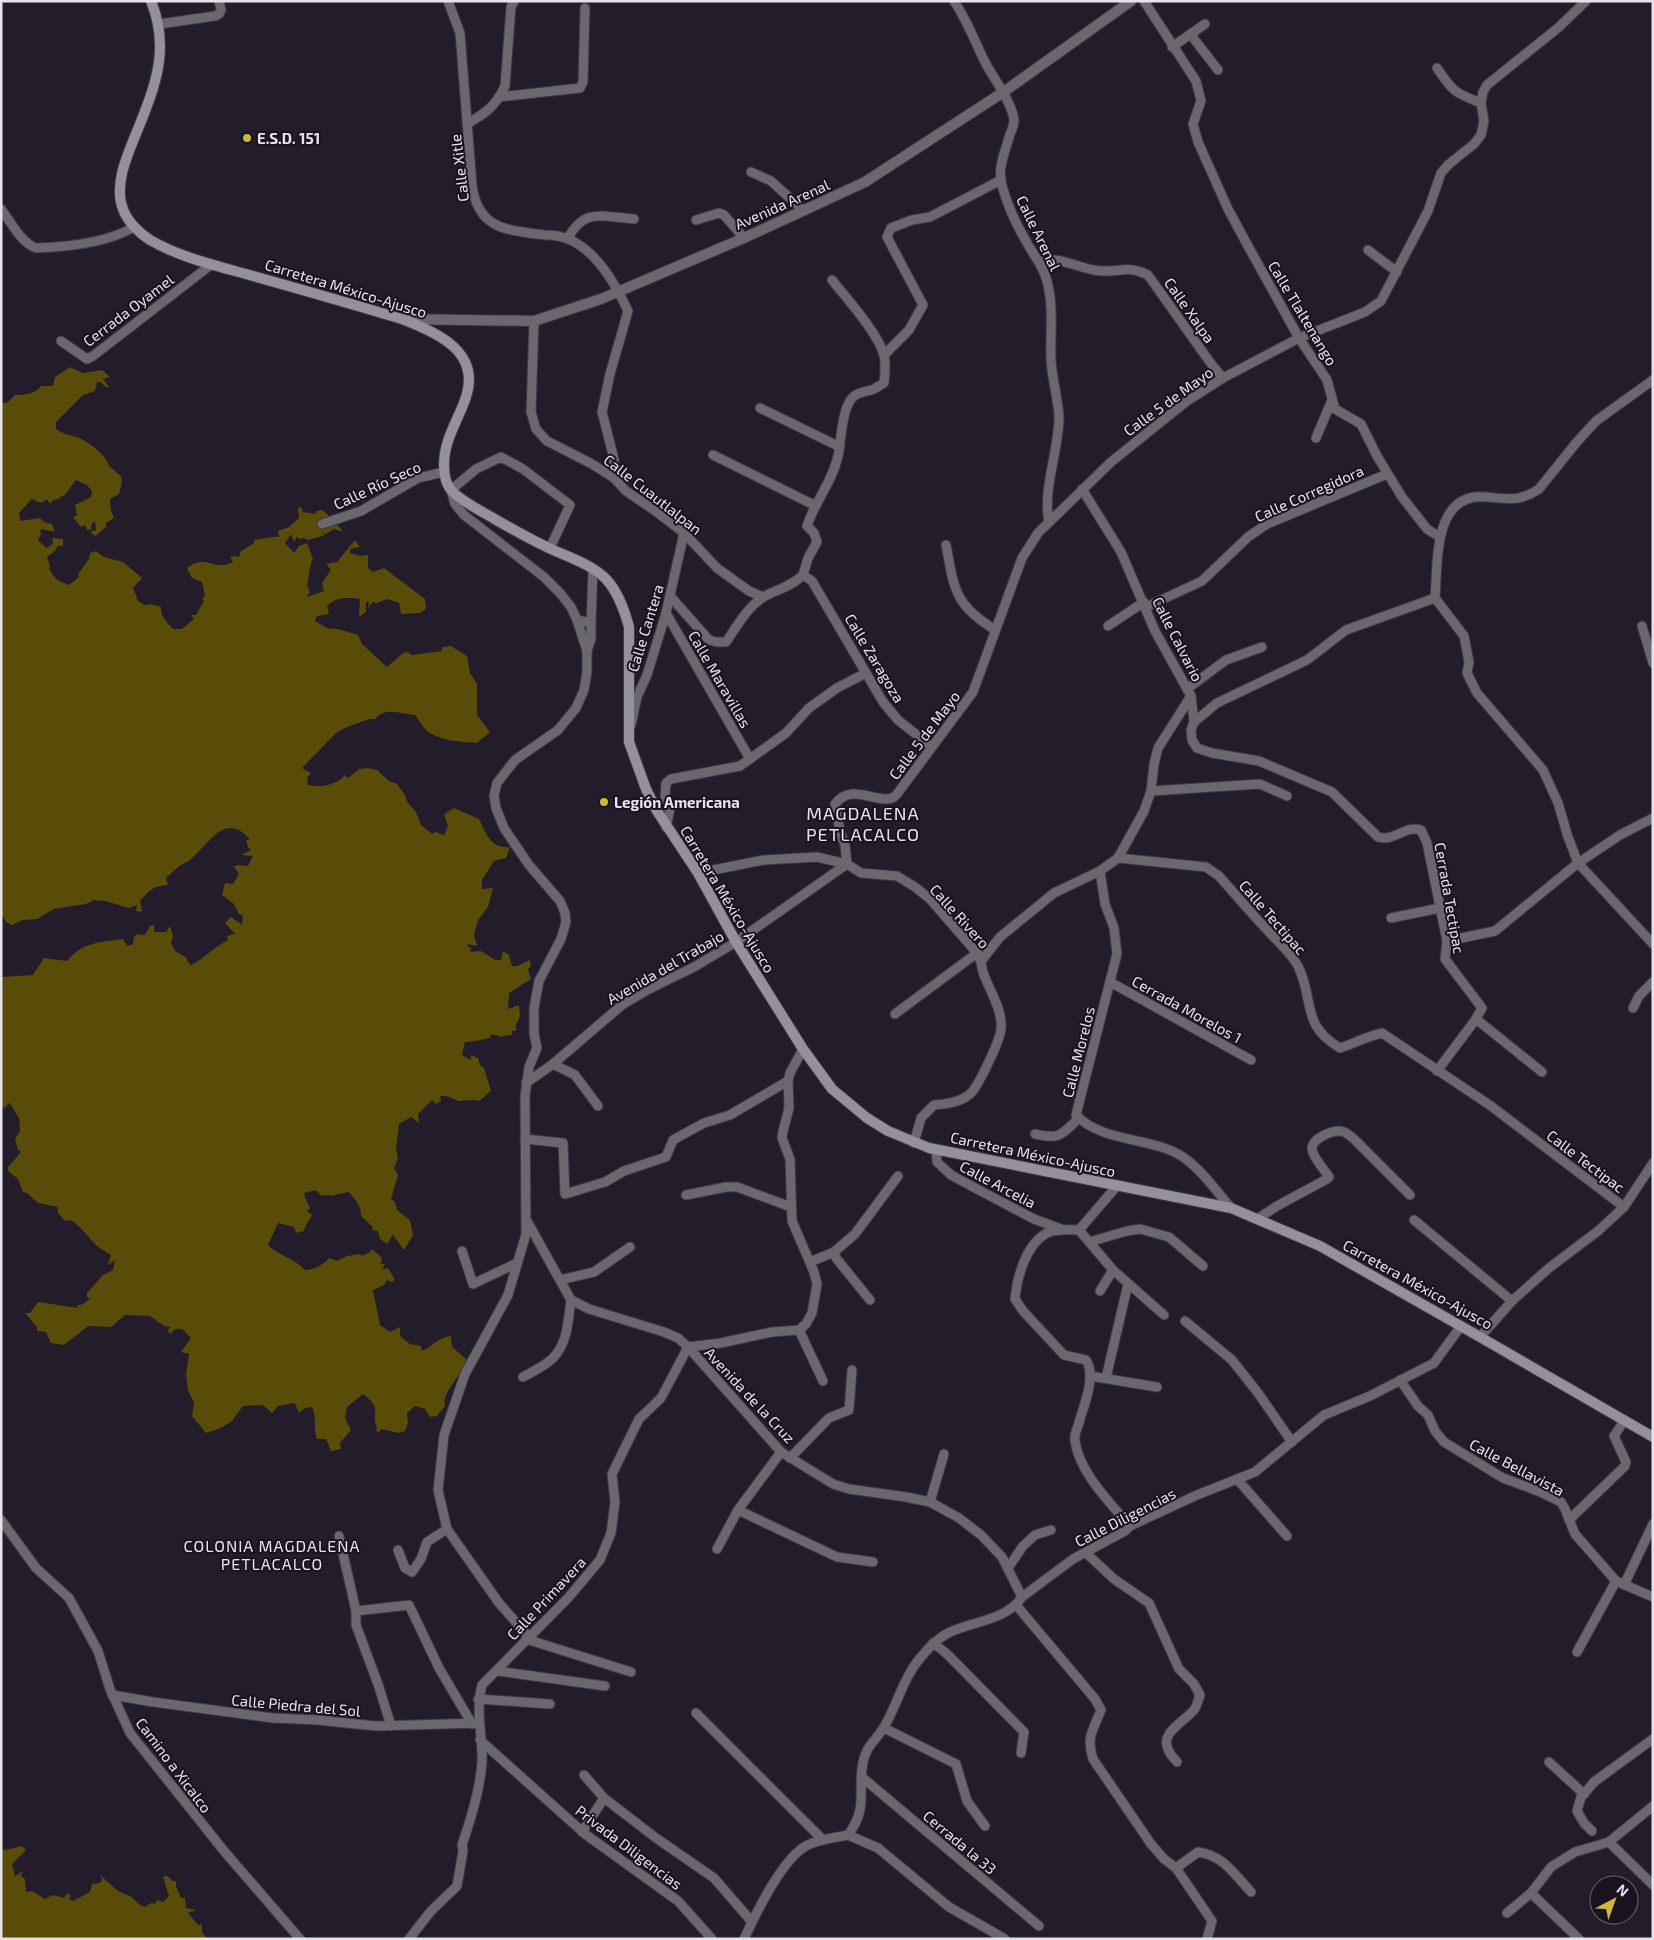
<svg xmlns="http://www.w3.org/2000/svg" width="1654" height="1940" font-family="'Exo 2',sans-serif">
<rect width="100%" height="100%" fill="#221c2b"/>
<g fill="#584c08">
<path d="M70 367 83 373 102 370 110 377 103 379 109 387H106L100 382H97L95 391 83 395 56 422V429C65 436 76 435 85 441 94 446 107 457 109 466L121 476 122 482 119 494 110 499 111 511 114 518 106 523V527L95 536 90 532 96 530 95 521 91 525 92 529 87 530 85 525 81 527 73 517 77 515 75 505 91 497 92 491 87 485 76 480 64 496H61L59 499 53 500 50 504 47 499 41 503 32 499 18 514 20 515V521L40 518 44 522 52 524 55 532 40 529 41 534 38 540 46 548 53 544 52 538 63 539V546H58L54 552 47 557 50 566 49 568C54 579 58 581 69 585L79 577 78 574 89 559 90 553 96 551 104 557 123 562 142 578 133 588 138 601 144 605 151 604 161 607C160 615 168 625 174 629H182L194 619 191 615H196L204 601 202 599 205 596 202 582 192 578 187 568C201 557 207 564 221 565 225 566 229 563 233 562L230 557 234 556 239 557 241 551 254 543V540C263 539 269 537 279 537L278 531 289 527 299 518 298 508 301 507 303 512 315 514 317 511 322 510 335 521 343 532 334 529 322 536 308 540 304 538 299 539 297 536 294 542 291 534 285 543 294 553 299 546 307 543 313 559C308 568 310 576 307 585L310 592 307 597 324 591 322 583 331 570 326 564 337 562 355 540 360 547 350 549V553L360 556 368 555V568L373 572 384 568 425 599 426 609 420 613 401 614 399 603 387 599 377 603 373 602 368 608 369 602H366V612L359 617 360 599C348 597 335 597 327 606L329 614 317 616 315 621 327 628 338 629 358 635 362 644 387 667 403 653 408 652 412 655 442 651V647L451 646 467 656 470 673 477 684V715L490 732 477 743C463 742 443 741 430 733 424 730 419 720 415 715 401 714 386 706 375 719H369L347 727 336 733 302 768 311 773 307 778 308 785C320 788 337 785 345 775L348 778 359 769 368 768 377 770 389 781 397 784 405 795 407 802 416 812 421 825 432 834 436 832 444 835 448 826 444 814 454 808 479 819C486 834 491 849 510 847L506 858 494 861 482 880V889L493 888 488 907 478 920 474 935 477 946 468 944V947H471L470 952 481 951 495 960H501L503 951 509 955 512 966H517L530 960 531 966 528 969 531 979 509 993 508 1009 519 1005 520 1016 516 1025V1031H512V1035L503 1036 502 1037 496 1035H490V1038C481 1039 476 1042 465 1042L462 1055 471 1060V1055L478 1058 480 1065 484 1068 491 1091 479 1101C472 1099 468 1101 461 1101 453 1101 452 1095 440 1096L441 1101 436 1104 432 1100 418 1114 419 1123 411 1117 399 1124 396 1149 398 1158 394 1168 398 1175 391 1199 395 1202 397 1210 410 1220 413 1235 404 1250 393 1235 387 1244 380 1239 378 1231 372 1230 373 1227 361 1216C362 1208 354 1196 348 1192L331 1196 328 1195 321 1196 316 1190 304 1193 305 1198 310 1208 307 1211 312 1215C310 1221 305 1224 304 1231L296 1233 294 1227 278 1223 268 1245C279 1256 294 1258 305 1270 313 1270 324 1265 329 1258L337 1261 347 1256 360 1254 362 1256 370 1252 372 1249 382 1258 381 1264H385L382 1270 388 1268 395 1280 392 1282 387 1280 384 1285 373 1290 380 1325 390 1332 400 1327V1336L410 1344 421 1346 422 1351C432 1346 440 1337 451 1336L452 1347 466 1359C463 1377 442 1389 445 1406L437 1416 430 1417 425 1409 415 1406 407 1413 408 1423 405 1431 399 1433 381 1429 379 1432 376 1431 377 1428C370 1413 384 1409 363 1394L347 1407 345 1418 351 1430 340 1443 341 1449 331 1451 326 1439H317C313 1428 317 1416 312 1407L305 1408 299 1413 295 1403 278 1406 272 1413 263 1405 243 1406 232 1421 221 1428 206 1433 192 1416 194 1403 188 1390 186 1374 189 1354 181 1352 191 1338 182 1329H175L171 1334 167 1331 171 1327 164 1326 150 1316 125 1315 111 1327 88 1326 64 1345 51 1343 46 1332 37 1331V1327L25 1313H30L38 1302 78 1308 77 1305H81L90 1299 87 1297V1293L103 1275 113 1270 115 1260 108 1265 111 1255C106 1252 101 1249 97 1246 88 1237 81 1227 71 1220L65 1221 58 1213V1207L38 1203 27 1193 23 1192 18 1179 8 1171V1167L21 1152 18 1150 15 1139 20 1131 19 1117C14 1113 14 1107 9 1103L4 1109 1 1102V977L33 975 44 958 67 961C82 942 101 942 123 939L127 946 133 944 134 937 137 934 145 935 150 926 154 925V932H166L170 926 173 936 171 943 175 951 187 958V961L191 965C205 958 214 947 228 940L227 936 235 934 225 923 231 917 242 925 243 916 239 914 234 904 222 895 225 883 233 884 239 874 234 867 238 865 248 866 253 856 241 855 251 850 248 847 246 840H250C226 810 209 844 191 859 188 862 184 863 181 865 175 869 171 874 166 878L168 885C153 886 150 890 140 901L142 912 136 911 137 905 129 908 105 901 94 900 86 904 54 909 37 919 23 920 12 925 6 922 1 914V402L7 403 15 395C24 395 36 394 41 386H53L55 377Z"/>
<path d="M22 1846 26 1850 12 1864 15 1876 23 1871 21 1876 25 1879 26 1892 32 1891 45 1899 53 1895 64 1898 68 1893 71 1896 69 1899 73 1901 90 1892 92 1884 100 1883 102 1880 100 1875 118 1891 130 1896 140 1905 145 1907 151 1903 155 1904 157 1900 163 1902 169 1896 163 1877 167 1876 173 1881H176V1886L181 1898H185L186 1908 196 1910 188 1913 198 1925 202 1924V1932L207 1939H1V1849L5 1850Z"/>
</g>
<g fill="none" stroke-linecap="round" stroke-linejoin="round">
<g stroke="#3e3846" stroke-width="11">
<g id="minor">
<path d="M448 1 460 33 472 185C478 230 507 230 545 235 553 235 561 236 568 239 596 250 616 285 628 311L610 374 602 412 614 459V478"/>
<path d="M954 1C967 20 975 42 985 62 993 78 1012 102 1014 120 1014 124 1012 130 1010 134 1005 153 996 169 1003 189 1008 206 1017 226 1026 241 1033 255 1043 265 1047 281 1054 307 1050 334 1051 360 1052 379 1058 398 1059 417 1059 451 1042 490 1049 522"/>
<path d="M1144 1 1196 81 1201 101 1193 124 1198 142 1228 209 1248 246 1299 338 1327 380 1335 409 1361 424 1377 456 1402 497 1427 529 1440 537"/>
<path d="M159 24 215 16 219 14 221 10 219 1"/>
<path d="M1191 35 1218 70"/>
<path d="M1172 47 1205 24"/>
<path d="M1437 68C1453 92 1455 93 1481 103"/>
<path d="M499 97 580 88 583 82 585 8"/>
<path d="M467 124C487 112 495 107 505 86L511 7 514 1"/>
<path d="M751 172 771 181 804 211"/>
<path d="M1 209C11 222 21 243 36 248 67 247 107 243 134 227"/>
<path d="M696 220 719 213 724 215 744 238"/>
<path d="M568 238C585 207 603 217 634 219"/>
<path d="M1368 250 1397 272"/>
<path d="M1039 261C1044 260 1050 259 1055 260 1071 262 1085 270 1102 271 1122 272 1127 265 1148 275L1212 365 1223 378"/>
<path d="M534 321 531 412 536 429 547 441 592 464 614 478 626 491 654 510 684 533 717 568 749 591 763 597"/>
<path d="M61 341 87 359 93 356 212 264"/>
<path d="M884 355 909 330 923 305 887 237 891 228 912 220 930 217 1001 180"/>
<path d="M1653 380 1596 421 1576 443 1539 489C1520 502 1508 499 1487 497 1433 491 1438 561 1435 598L1464 636 1469 662 1467 673 1477 693 1543 770 1558 803 1568 837 1578 863 1653 944"/>
<path d="M760 408 840 447"/>
<path d="M1316 438 1332 400"/>
<path d="M713 455 816 506"/>
<path d="M1082 489 1121 552 1155 631 1191 696 1194 722 1191 730 1192 740 1197 748 1212 753 1259 761 1332 792 1378 837C1394 842 1405 825 1421 830L1427 843 1447 941 1445 959 1482 1008 1476 1019 1437 1071"/>
<path d="M322 524 361 511 418 478 444 472"/>
<path d="M946 545C950 564 952 590 965 605 973 616 985 623 995 630"/>
<path d="M803 575 808 558 817 542 814 533 807 526C815 501 833 481 838 456 841 441 842 407 853 397 860 391 867 392 874 389 877 387 881 385 884 383 885 374 886 364 884 355 878 333 847 299 832 280"/>
<path d="M803 575 812 581 883 702 898 720 932 747"/>
<path d="M670 596 709 640 717 642H726C737 626 748 606 765 596 779 589 792 586 803 575"/>
<path d="M1146 607 1202 581 1248 537 1267 524 1387 474"/>
<path d="M666 613 750 759"/>
<path d="M577 620 591 623 593 569"/>
<path d="M1108 626 1144 602"/>
<path d="M1642 626 1653 663"/>
<path d="M587 651 591 639V623"/>
<path d="M1187 689 1226 660 1262 647"/>
<path d="M1194 722 1217 703 1307 660 1346 630 1435 598"/>
<path d="M631 725 637 697 647 675 666 613 684 533"/>
<path d="M1151 791 1260 784 1287 796"/>
<path d="M666 827 670 809 665 796 666 783 671 779 740 766 786 733 809 708 837 688 866 673"/>
<path d="M1118 858 1144 811 1151 791 1154 764 1158 748 1191 696"/>
<path d="M847 864 845 845 840 831 835 804C852 782 876 804 892 798 895 797 898 793 900 790L973 692 1022 558 1038 533 1111 462 1187 401 1223 378 1299 338 1365 312 1381 301 1428 211 1441 173 1449 164 1474 144 1481 135 1484 121 1481 103 1483 92 1487 85 1559 27 1586 1"/>
<path d="M1100 871 1105 904 1114 928 1117 954 1076 1115C1102 1143 1154 1137 1183 1157 1202 1170 1216 1191 1231 1208"/>
<path d="M698 873 764 860 817 857 847 864 861 873 897 876 915 887 930 899 977 953C982 961 981 967 984 975 990 991 1003 1011 1001 1029 1000 1041 978 1087 970 1094 959 1103 946 1104 934 1105L921 1118 914 1143"/>
<path d="M1391 918 1440 908"/>
<path d="M1447 941 1495 931 1578 863 1620 835 1653 818"/>
<path d="M982 960 1000 937 1054 893 1100 871 1118 858 1206 867 1219 876C1235 894 1251 913 1268 931 1277 941 1291 953 1298 966 1315 1001 1300 1024 1340 1048 1355 1043 1368 1036 1382 1033L1491 1106 1624 1207"/>
<path d="M1110 982 1251 1060"/>
<path d="M1633 1008 1639 996 1653 982"/>
<path d="M895 1014 977 953"/>
<path d="M1476 1019 1542 1072"/>
<path d="M553 1064 575 1075 598 1106"/>
<path d="M526 1083 553 1064 622 1005 649 989 694 967 736 942 847 864"/>
<path d="M1035 1134C1060 1140 1061 1135 1079 1118"/>
<path d="M525 1139 563 1143 565 1194 605 1182 624 1171 666 1157 673 1140 704 1123 730 1115 788 1081"/>
<path d="M936 1150 937 1162 951 1175 975 1188 1034 1219 1061 1229"/>
<path d="M686 1195 726 1187H737L791 1207"/>
<path d="M1257 1219 1277 1206 1327 1179 1329 1177C1324 1169 1313 1158 1312 1149 1312 1138 1335 1128 1344 1132 1347 1133 1351 1137 1354 1139L1410 1195"/>
<path d="M1414 1220 1512 1301"/>
<path d="M527 1221 571 1300 589 1309 664 1332 678 1338 688 1347 781 1452 833 1484 849 1489 906 1497 930 1502 959 1518 981 1535 1002 1557 1022 1597"/>
<path d="M1079 1230C1069 1230 1057 1228 1047 1233 1026 1244 1017 1277 1015 1299L1023 1311 1064 1355 1086 1360C1097 1377 1083 1407 1078 1426 1076 1431 1074 1436 1075 1441 1079 1472 1110 1503 1130 1526"/>
<path d="M1079 1230 1113 1270 1164 1315"/>
<path d="M1079 1230 1116 1187"/>
<path d="M1089 1242 1127 1231 1140 1229 1169 1237 1203 1266"/>
<path d="M462 1251 473 1284 517 1263"/>
<path d="M834 1252 836 1258 870 1300"/>
<path d="M810 1262 834 1252 855 1234 898 1176"/>
<path d="M560 1280 594 1272 630 1247"/>
<path d="M1100 1291 1113 1270"/>
<path d="M1185 1321 1232 1360 1258 1393 1292 1442"/>
<path d="M799 1330 823 1381"/>
<path d="M1480 1337 1512 1301 1549 1268 1598 1231 1624 1207 1653 1163"/>
<path d="M1090 1376 1157 1387"/>
<path d="M523 1377C532 1372 545 1366 553 1358 568 1343 568 1320 571 1300"/>
<path d="M1106 1378 1128 1284"/>
<path d="M1400 1380 1418 1406 1428 1415 1435 1431 1444 1442 1503 1478 1538 1491 1561 1502 1565 1509 1575 1534 1616 1581 1653 1597"/>
<path d="M790 1458 829 1418 849 1410 852 1370"/>
<path d="M1237 1479 1287 1536"/>
<path d="M930 1502 944 1454"/>
<path d="M738 1510 837 1557 873 1562"/>
<path d="M1 1520 36 1568 69 1598 98 1651 110 1689 130 1733 224 1851 300 1939"/>
<path d="M1569 1520 1625 1466 1626 1462 1614 1436 1624 1421"/>
<path d="M339 1536 356 1611V1625L379 1687 391 1726"/>
<path d="M717 1549 738 1510 781 1452"/>
<path d="M398 1550 405 1568 412 1572 421 1559 427 1542 447 1529"/>
<path d="M1086 1553 1114 1579 1149 1603 1179 1669 1194 1684 1200 1695C1198 1700 1197 1706 1194 1710 1177 1728 1152 1736 1177 1762"/>
<path d="M1008 1568 1023 1546 1035 1535 1051 1530"/>
<path d="M1624 1585 1653 1524"/>
<path d="M1016 1605 1095 1699 1101 1710C1093 1731 1086 1736 1093 1759L1151 1844 1164 1859 1176 1868 1212 1921 1207 1939"/>
<path d="M356 1611 409 1605 439 1668 472 1724"/>
<path d="M529 1637 499 1603 447 1529 438 1490 444 1435 465 1374 508 1295 526 1234 525 1096 529 1067 537 1048 534 1033V1008L539 981 561 939 566 922 565 913 560 901 529 865 504 828 496 808 494 796 497 783 515 760 558 730 576 708 584 690 587 672V651L577 620 571 607 560 593 544 577 464 515 455 504 451 490 476 469 501 457 523 469 570 505 550 548"/>
<path d="M526 1639 631 1672"/>
<path d="M933 1643 946 1653 1024 1732 1021 1753"/>
<path d="M1577 1652 1616 1581"/>
<path d="M497 1671 605 1686"/>
<path d="M112 1695 153 1702 273 1718 317 1720 376 1726 479 1723"/>
<path d="M478 1699 550 1704"/>
<path d="M696 1713 823 1840"/>
<path d="M884 1728 956 1764 967 1801 985 1826"/>
<path d="M480 1740 585 1834 678 1901 712 1939"/>
<path d="M1549 1762 1584 1794 1594 1782 1653 1739"/>
<path d="M584 1775 604 1798 656 1838 714 1878 752 1922"/>
<path d="M863 1778 1039 1926"/>
<path d="M1584 1794 1581 1797 1577 1811 1584 1823 1592 1831"/>
<path d="M1653 1806 1609 1842 1653 1885"/>
<path d="M582 1832 604 1798"/>
<path d="M848 1835 878 1848 949 1907 1005 1939"/>
<path d="M1176 1868 1198 1852C1223 1855 1235 1875 1251 1892"/>
<path d="M1531 1893 1551 1867 1575 1852 1609 1842"/>
<path d="M1507 1913 1531 1893 1579 1939"/>
<path d="M409 1939 431 1911 457 1886 463 1851 462 1845C471 1818 480 1790 482 1762 483 1736 475 1712 482 1685L568 1598 600 1560 611 1533 615 1502 612 1474 639 1419 661 1398 688 1347 721 1343 772 1332 799 1330 806 1324 812 1313 817 1284 814 1272 792 1221 790 1159 782 1138 783 1131 789 1108 788 1081 790 1073 803 1049"/>
<path d="M744 1939C756 1913 778 1868 800 1850 812 1840 833 1838 848 1835 869 1807 857 1792 863 1762 867 1744 876 1741 884 1727 897 1706 902 1681 917 1662 926 1651 935 1640 948 1633 972 1621 1006 1621 1022 1597L1073 1559 1125 1531 1130 1526 1197 1495 1255 1472 1324 1415 1370 1396 1434 1363 1461 1326"/>
</g>
</g>
<g stroke="#3e3846" stroke-width="12">
<path id="tertiary" d="M404 319 534 321 601 299 744 238 865 182 1002 93 1131 1"/>
</g>
<g stroke="#3e3846" stroke-width="12">
<path id="secondary" d="M151 1C170 48 156 84 138 129 129 151 113 184 123 209 127 221 139 233 150 240 181 258 218 266 253 276 303 290 352 304 402 319 436 332 481 351 466 397 458 421 444 439 444 465 444 474 445 483 451 490 460 500 474 507 486 514 507 526 527 538 549 548 568 557 591 564 606 579 618 592 624 609 629 627V742L646 789 657 811 698 873 736 942 803 1049 832 1089 867 1118 888 1131 929 1148 1231 1208 1320 1246 1480 1337 1653 1437"/>
</g>
<use href="#minor" stroke="#6a676f" stroke-width="9"/>
<use href="#tertiary" stroke="#6a676f" stroke-width="10"/>
<use href="#secondary" stroke="#95909d" stroke-width="10"/>
</g>
<g fill="#d0b837" stroke="#191321" stroke-width="2">
<circle cx="247" cy="138" r="5"/>
<circle cx="604" cy="802" r="5"/>
</g>
<g text-anchor="middle" dominant-baseline="central" stroke-width="4" stroke-linejoin="round" paint-order="stroke">
<g font-size="15" font-weight="bold" fill="#e7e3ed" stroke="#191321" text-anchor="start">
<text x="257" y="138">E.S.D. 151</text>
<text x="614" y="802">Legión Americana</text>
</g>
<g font-size="15" fill="#e7e3ed" stroke="#191321">
<text transform="translate(459 168) rotate(-97)">Calle Xitle</text>
<text transform="translate(782 204) rotate(-24)">Avenida Arenal</text>
<text transform="translate(1039 233) rotate(64)">Calle Arenal</text>
<text transform="translate(346 288) rotate(17)">Carretera México-Ajusco</text>
<text transform="translate(128 310) rotate(-37)">Cerrada Oyamel</text>
<text transform="translate(1190 310) rotate(55)">Calle Xalpa</text>
<text transform="translate(1303 313) rotate(59)">Calle Tlaltenango</text>
<text transform="translate(1168 401) rotate(-36)">Calle 5 de Mayo</text>
<text transform="translate(377 485) rotate(-25)">Calle Río Seco</text>
<text transform="translate(1309 493) rotate(-24)">Calle Corregidora</text>
<text transform="translate(653 494) rotate(38)">Calle Cuautlalpan</text>
<text transform="translate(645 628) rotate(-73)">Calle Cantera</text>
<text transform="translate(1178 639) rotate(63)">Calle Calvario</text>
<text transform="translate(875 658) rotate(59)">Calle Zaragoza</text>
<text transform="translate(720 679) rotate(60)">Calle Maravillas</text>
<text transform="translate(924 735) rotate(-53)">Calle 5 de Mayo</text>
<text transform="translate(1450 898) rotate(80)">Cerrada Tectipac</text>
<text transform="translate(728 899) rotate(59)">Carretera México-Ajusco</text>
<text transform="translate(960 916) rotate(48)">Calle Rivero</text>
<text transform="translate(1273 917) rotate(49)">Calle Tectipac</text>
<text transform="translate(665 967) rotate(-30)">Avenida del Trabajo</text>
<text transform="translate(1187 1009) rotate(29)">Cerrada Morelos 1</text>
<text transform="translate(1078 1052) rotate(-76)">Calle Morelos</text>
<text transform="translate(1033 1154) rotate(12)">Carretera México-Ajusco</text>
<text transform="translate(1586 1161) rotate(37)">Calle Tectipac</text>
<text transform="translate(998 1184) rotate(28)">Calle Arcelia</text>
<text transform="translate(1418 1284) rotate(29)">Carretera México-Ajusco</text>
<text transform="translate(750 1395) rotate(47)">Avenida de la Cruz</text>
<text transform="translate(1517 1467) rotate(28)">Calle Bellavista</text>
<text transform="translate(1125 1517) rotate(-27)">Calle Diligencias</text>
<text transform="translate(546 1598) rotate(-47)">Calle Primavera</text>
<text transform="translate(296 1705) rotate(5)">Calle Piedra del Sol</text>
<text transform="translate(174 1765) rotate(53)">Camino a Xicalco</text>
<text transform="translate(960 1842) rotate(40)">Cerrada la 33</text>
<text transform="translate(629 1847) rotate(37)">Privada Diligencias</text>
</g>
<g font-size="16" letter-spacing="1" fill="#e7e3ed" stroke="#191321">
<text x="272" y="1545">COLONIA MAGDALENA<tspan x="272" dy="18">PETLACALCO</tspan></text>
</g>
<g font-size="18" letter-spacing="1" fill="#e7e3ed" stroke="#191321">
<text x="863" y="813">MAGDALENA<tspan x="863" dy="21">PETLACALCO</tspan></text>
</g>
</g>
<rect width="1654" height="1940" fill="none" stroke="#e7e3ed" stroke-width="5"/>
<g transform="translate(1614 1900) rotate(41)"><circle r="24" fill="#191321" stroke="#6b6673"/>
<path d="M0-4L9 19L0 12L-9 19Z" fill="#d0b837"/>
<text y="-8" font-size="14" font-weight="bold" text-anchor="middle" fill="#e7e3ed">N</text>
</g>
</svg>
